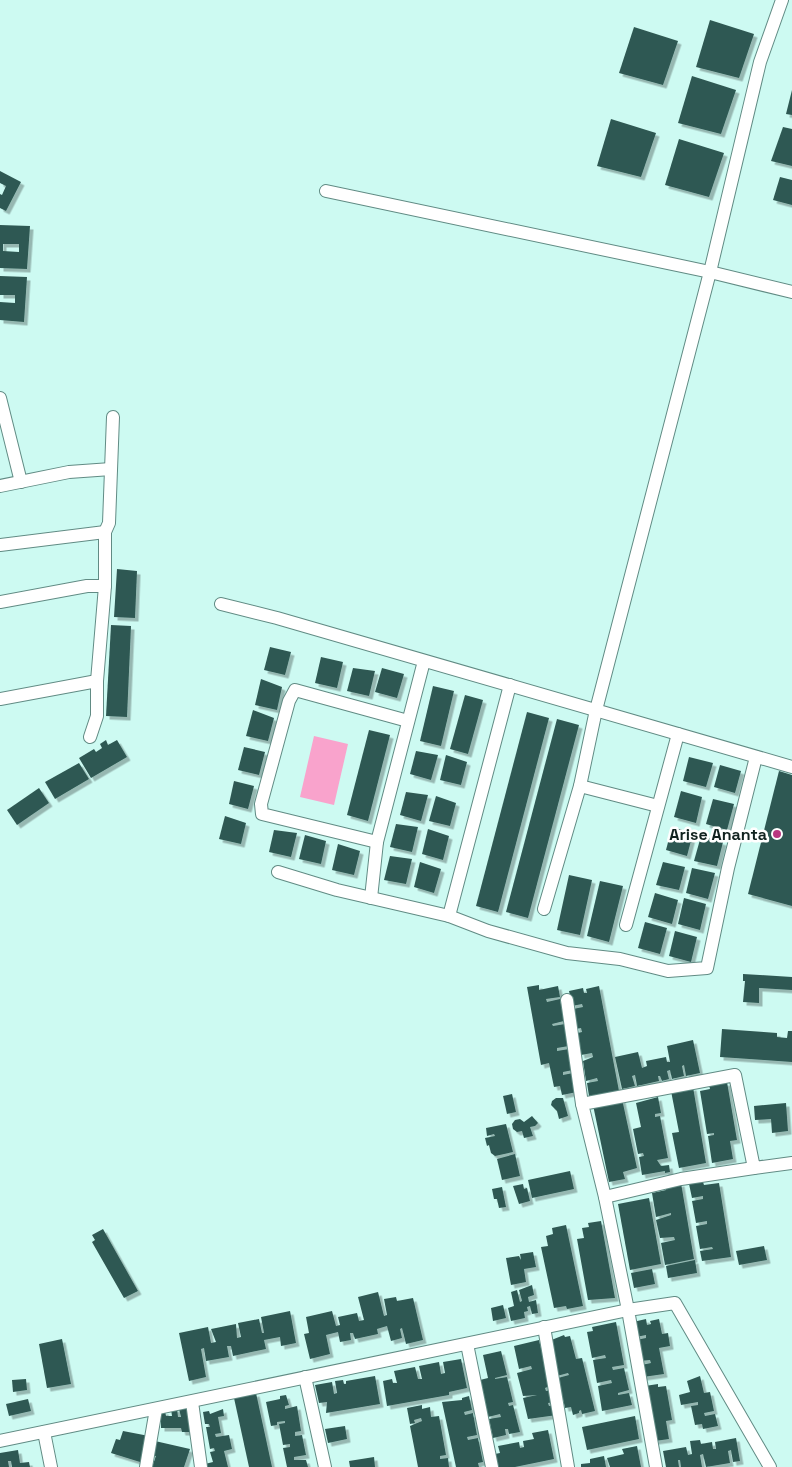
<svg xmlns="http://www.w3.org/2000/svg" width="792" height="1467" font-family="'Space Grotesk',sans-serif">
<defs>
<filter id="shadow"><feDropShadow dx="3.5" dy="3.5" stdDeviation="0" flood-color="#0004"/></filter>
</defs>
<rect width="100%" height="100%" fill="#cdfaf2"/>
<path fill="#f9a3cc" d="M314 736 348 744 334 805 300 797Z"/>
<g fill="#2f5852" fill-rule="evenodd" filter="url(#shadow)">
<path d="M710 20 754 34 739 78 696 67Z"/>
<path d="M634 27 678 41 663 85 619 73Z"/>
<path d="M692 76 736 90 721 134 678 123Z"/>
<path d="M792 90V115L786 114Z"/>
<path d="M611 119 656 133 641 177 597 166Z"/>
<path d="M783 127 792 129V166L771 161Z"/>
<path d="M679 139 724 153 709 197 665 185Z"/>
<path d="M0 171 21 182 6 211 0 208V194L2 195 6 186 0 183Z"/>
<path d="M780 177 792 180V205L773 200Z"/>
<path d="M0 225 30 226 27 269 0 268ZM3 244H19V252L3 251Z"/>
<path d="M0 276 27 277 24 322 0 320V302L15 303V295H0Z"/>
<path d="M117 569 137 571 135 618 114 617Z"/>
<path d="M111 625 131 626 127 717 106 716Z"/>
<path d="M270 647 291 652 285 675 264 670Z"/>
<path d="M321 657 343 662 337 688 315 683Z"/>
<path d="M353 668 375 671 369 696 347 691Z"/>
<path d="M382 668 404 674 397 698 375 692Z"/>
<path d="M261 679 282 687 277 710 255 705Z"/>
<path d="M433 686 454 691 441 746 420 741Z"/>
<path d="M465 695 483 700 468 754 450 749Z"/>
<path d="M253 710 274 718 268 741 246 736Z"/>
<path d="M527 712 549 718 498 912 476 906Z"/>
<path d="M557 719 579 725 528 918 506 912Z"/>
<path d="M369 730 390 735 368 821 347 815Z"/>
<path d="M106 740 108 745 117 740 127 757 91 778 79 758 94 749 96 752 102 748 100 744Z"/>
<path d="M244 747 265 752 259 775 238 770Z"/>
<path d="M416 751 438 755 431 780 410 774Z"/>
<path d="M446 755 467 762 461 785 440 780Z"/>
<path d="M689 757 713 763 706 787 683 781Z"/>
<path d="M79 763 89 779 55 799 45 782Z"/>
<path d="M720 765 741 771 735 793 714 787Z"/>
<path d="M779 771 792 775V906L748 894Z"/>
<path d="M234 781 254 786 248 809 229 804Z"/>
<path d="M39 788 49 803 17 825 7 810Z"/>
<path d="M681 791 702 797 696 823 674 817Z"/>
<path d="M406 792 428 795 421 821 400 815Z"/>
<path d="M436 796 456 803 450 826 429 821Z"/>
<path d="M713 799 734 804 727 830 706 824Z"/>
<path d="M225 816 246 823 241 844 219 839Z"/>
<path d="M396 824 418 827 412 852 390 847Z"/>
<path d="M672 827 693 833 687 856 666 850Z"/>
<path d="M428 829 449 836 443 860 422 854Z"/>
<path d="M274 830 297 833 291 857 269 852Z"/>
<path d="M305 835 326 841 321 864 299 859Z"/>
<path d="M701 836 723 842 717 866 694 861Z"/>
<path d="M338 844 360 851 354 875 332 870Z"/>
<path d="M390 856 412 859 406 884 384 880Z"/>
<path d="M420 862 441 869 434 893 414 887Z"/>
<path d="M663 862 685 867 679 890 656 885Z"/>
<path d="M692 868 715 873 708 899 686 893Z"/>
<path d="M569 875 592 880 580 935 557 930Z"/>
<path d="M600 881 623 886 609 942 587 936Z"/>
<path d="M655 893 678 900 672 924 648 917Z"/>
<path d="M684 898 706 904 700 930 678 924Z"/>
<path d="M645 922 667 928 660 954 638 948Z"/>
<path d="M675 931 697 937 691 962 669 956Z"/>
<path d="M743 974 792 977V990L759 988V1003L743 1002 745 981H743Z"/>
<path d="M539 985V990L558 986 560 997 546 999 547 1002 560 999 564 1021 552 1024 553 1026 565 1024 569 1046 557 1048V1051L569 1049 573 1070 563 1072V1075L573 1073 577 1092 562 1095 560 1086 554 1087 549 1063 541 1065 527 987Z"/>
<path d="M599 986 619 1091 589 1096 587 1083 598 1081 597 1078 586 1081 583 1061 593 1057 592 1053 581 1055 577 1033 582 1032 581 1028 576 1029 573 1009 583 1007 582 1004 572 1006 569 991 583 988 584 993H587L586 989Z"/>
<path d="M722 1029 777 1033V1037L787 1038 788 1031H792V1062L720 1057Z"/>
<path d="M693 1040 700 1073 686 1076 684 1065 682 1066 684 1076 672 1079 670 1070 667 1071 669 1079 662 1081 660 1076H658L659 1081 637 1086 635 1075 632 1076 635 1086 622 1089 615 1057 638 1052 642 1068 647 1066 646 1061 666 1057 667 1062H670L667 1046Z"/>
<path d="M727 1082 737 1140 730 1141 733 1159 712 1163 708 1136 714 1135V1133L707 1134 700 1091 710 1089 709 1085Z"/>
<path d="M693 1087 706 1163 679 1168 672 1133 679 1132 671 1091Z"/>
<path d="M512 1094 516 1112 507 1114 503 1096Z"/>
<path d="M658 1097 661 1113 655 1114V1117L660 1116 668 1158 657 1160 661 1166 669 1165 670 1172 665 1173V1171L642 1175 639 1157 644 1156 643 1153 638 1154 633 1129 641 1127 636 1103Z"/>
<path d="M556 1098H563L568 1116 559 1119 557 1111 551 1105 552 1101Z"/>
<path d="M622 1099 637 1168 623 1172 625 1179 609 1182 593 1105Z"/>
<path d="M786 1103 788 1131 772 1133 771 1119 755 1120 754 1106Z"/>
<path d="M532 1116 538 1123 535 1126 530 1127 533 1136 524 1138 522 1131 517 1132 513 1129 512 1124 515 1120 520 1119 524 1122Z"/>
<path d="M506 1124 513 1152 495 1156 491 1153 489 1145 487 1146 485 1138 495 1136 494 1134 487 1136 486 1128Z"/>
<path d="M515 1154 520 1176 502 1180 497 1159Z"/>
<path d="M570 1171 574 1189 532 1198 528 1180Z"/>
<path d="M703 1182 704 1185 719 1183 731 1257 702 1261 700 1251 713 1249 712 1247 700 1249 696 1226 707 1224V1221L696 1223 692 1201 703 1199V1196L692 1198 689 1184Z"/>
<path d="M681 1183 694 1259 665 1265 661 1243 675 1240 674 1237 660 1238 656 1220 671 1215V1213L656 1217 652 1193 666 1190 665 1186Z"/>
<path d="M523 1184 524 1189 527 1188 530 1201 519 1204 513 1186Z"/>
<path d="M502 1187 506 1207 499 1208 497 1199H494L492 1189Z"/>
<path d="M649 1198 661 1264 630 1270 618 1204Z"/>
<path d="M601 1221 615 1298 588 1300 577 1239 584 1238 582 1228 589 1227 588 1223Z"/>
<path d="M566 1225 583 1306 567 1309 566 1306 554 1308 541 1247 548 1246 546 1236 553 1234 552 1228Z"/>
<path d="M103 1229 138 1291 124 1298 92 1242 95 1240 92 1235Z"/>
<path d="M764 1246 767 1260 739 1265 736 1251Z"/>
<path d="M533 1252 536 1267 524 1269 526 1282 511 1285 506 1258 519 1256 521 1260 520 1254Z"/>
<path d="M695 1260 697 1273 668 1278 666 1266Z"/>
<path d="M652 1269 655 1284 634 1288 631 1273Z"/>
<path d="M532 1285 534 1295 528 1297 529 1302 536 1300 538 1313 532 1314 530 1306 527 1307 528 1311 524 1312 525 1318 511 1321 508 1308 514 1306 511 1292 517 1290 520 1302 522 1301 519 1290Z"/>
<path d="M378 1292 384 1316 387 1315 384 1299 396 1297 397 1301 413 1298 423 1340 406 1344 402 1328 400 1329 402 1338 391 1341 387 1326 377 1329 378 1334 355 1339 353 1333H350L351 1340 340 1342 338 1332 326 1335 330 1354 310 1359 304 1334 309 1333 306 1317 332 1311 336 1326 340 1325 338 1317 357 1313 359 1321 364 1320 358 1297Z"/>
<path d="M503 1305 506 1318 493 1321 491 1308Z"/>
<path d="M290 1311 296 1343 281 1346 280 1337 264 1340 266 1349 233 1356 231 1346H227L229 1357 206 1361 204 1348 201 1349 206 1377 189 1381 179 1333 208 1327 211 1343 216 1342 211 1329 236 1324 237 1338 241 1337 238 1323 259 1319 262 1333H264L261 1317Z"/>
<path d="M646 1319 647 1325 651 1324 650 1321 659 1319 662 1334 668 1333 670 1346 659 1348 664 1374 643 1377 641 1365 651 1363 650 1360 640 1361 636 1340 646 1338V1335L636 1337 633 1322Z"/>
<path d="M616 1322 624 1365 612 1367 613 1370 624 1368 629 1390 618 1393V1395L629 1393 632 1405 602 1411 598 1386 612 1383 611 1380 597 1383 593 1360 606 1358 605 1355 592 1358 587 1332 593 1331 592 1327Z"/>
<path d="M564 1335 565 1337 570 1336 576 1359 582 1358 595 1411 582 1414 581 1410 579 1411V1413L573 1415 571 1407 565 1408 558 1378 569 1375 568 1373 557 1376 549 1341Z"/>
<path d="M62 1339 71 1384 47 1388 39 1344Z"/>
<path d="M539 1340 550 1386 545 1388 546 1391 551 1390 554 1402 548 1403 549 1406 554 1405 557 1415 528 1419 523 1398 537 1395 523 1396 517 1373 532 1369 531 1366 519 1369 514 1346Z"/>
<path d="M501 1351 507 1375 495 1378V1379L507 1377 513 1402 508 1403 509 1406 513 1405 520 1432 509 1434 508 1429H505L506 1435 493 1438 489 1419 501 1417 500 1414 488 1417 480 1380 488 1378 483 1355Z"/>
<path d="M461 1359 467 1388 449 1392V1395L387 1406 383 1381 392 1379 393 1383H397L394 1371 415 1367 418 1379H422L419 1366 439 1362 441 1374 445 1373 443 1362Z"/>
<path d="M375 1376 380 1404 326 1413 327 1402 319 1403 315 1385 332 1382 334 1394 337 1393 335 1381 343 1380 344 1384H346V1381Z"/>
<path d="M700 1376 704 1393 710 1392 714 1411 704 1413 705 1416 715 1414 718 1426 703 1429 702 1424 695 1425 691 1406 698 1405V1402L681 1405 679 1395 690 1392 687 1381Z"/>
<path d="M26 1379 27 1390 13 1392 12 1380Z"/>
<path d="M658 1384V1387L666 1386 672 1420 666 1421 669 1439 655 1441 645 1386Z"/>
<path d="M256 1393 272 1467H249L234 1398Z"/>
<path d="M286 1395 289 1405 285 1406V1409L297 1406 301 1431 295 1432V1436L302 1435 306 1455 294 1457V1460H306L308 1467H287L283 1448 290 1447V1444L283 1445 279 1424 285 1423V1421L277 1422V1425L271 1426 266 1402 280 1399V1396Z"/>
<path d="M469 1396 472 1410 464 1412 465 1415 473 1413 477 1435 467 1437 468 1440 478 1438 483 1462 478 1463 479 1467H456L442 1402 462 1400V1398Z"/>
<path d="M28 1399 31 1411 9 1416 6 1404Z"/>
<path d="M422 1405V1409L430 1407 431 1417 439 1416 446 1455 440 1456V1459L448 1458 449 1467H418L410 1426 422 1421 421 1418 414 1420 415 1423 410 1424 407 1408Z"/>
<path d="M188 1407 190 1432H182L181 1428H161V1418H158L157 1412 165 1411 166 1416H172L171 1409 177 1408 178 1417H181L179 1409Z"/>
<path d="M223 1409 224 1416 218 1417 221 1433 215 1434 216 1437 229 1435 232 1449 224 1451 228 1467H205V1464L213 1462 210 1452 215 1451 214 1448 210 1449 206 1427H210L209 1424H205L203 1412 209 1411 210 1414Z"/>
<path d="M635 1416 639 1439 587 1450 582 1427Z"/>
<path d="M345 1426 347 1439 328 1443 325 1429Z"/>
<path d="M548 1430 554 1459 515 1467H498L495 1454 500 1453 498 1446 519 1442 520 1448 524 1447 523 1441 534 1439 532 1433Z"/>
<path d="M123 1431 149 1436 140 1462 111 1453 116 1439 120 1440Z"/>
<path d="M736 1438 740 1461 733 1462 731 1450 728 1451 730 1463 706 1467 703 1454 700 1455 702 1467H681L680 1460H678L679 1467H666L663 1451 686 1447 688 1455 692 1454 690 1441 700 1440 701 1444 712 1442 713 1449H716L715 1442Z"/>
<path d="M155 1441 190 1449 184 1467H152L156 1456 151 1455Z"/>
<path d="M637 1446 641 1467H610L607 1458 624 1454 622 1449Z"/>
<path d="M18 1450 20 1463 29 1462 30 1467H12L11 1461H8L9 1467H0V1453Z"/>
<path d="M604 1456 606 1467H581V1464L590 1463V1459Z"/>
<path d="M374 1457 375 1467H350L349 1461Z"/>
</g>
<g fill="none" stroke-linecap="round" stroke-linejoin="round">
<g stroke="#618b84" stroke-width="14">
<g id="street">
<path d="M326 191 710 272 792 292"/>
<path d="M0 398 21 482"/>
<path d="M0 486 69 472 111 469"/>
<path d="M0 545 105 532"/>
<path d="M0 602 87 586H105"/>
<path d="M221 604 277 618 792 767"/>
<path d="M0 699 97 681"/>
<path d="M90 737 97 716V681L105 586V532L109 523 113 417"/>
<path d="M580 786 658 806"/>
<path d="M377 842 262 814 261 804 289 701 295 690 408 721"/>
<path d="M278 872 337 890 449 916 488 931 567 953 620 959 668 971 707 968 728 868 756 757"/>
<path d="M371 898 377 842 424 661"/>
<path d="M544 909 580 786 596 710 710 272 760 62 782 0"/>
<path d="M449 916 510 685"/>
<path d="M626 925 678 734"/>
<path d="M567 1000 582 1104"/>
<path d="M605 1197 681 1179 754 1168"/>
<path d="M544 1327 568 1467"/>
<path d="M467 1344 492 1467"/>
<path d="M305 1377 325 1467"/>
<path d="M192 1402 201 1467"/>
<path d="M44 1432 51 1467"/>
<path d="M0 1441 628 1310 605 1197 582 1104 735 1075 754 1168 792 1163"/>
<path d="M146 1467 156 1409"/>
<path d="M656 1467 628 1310 675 1303 770 1467"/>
</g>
</g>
<use href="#street" stroke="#fff" stroke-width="12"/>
</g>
<circle fill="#b93780" stroke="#fff" stroke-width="2" cx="777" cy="834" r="5"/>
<g text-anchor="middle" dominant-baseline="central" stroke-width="5" stroke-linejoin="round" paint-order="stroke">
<g font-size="16" font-weight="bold" fill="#11221f" stroke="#fff" text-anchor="end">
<text x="767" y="834">Arise Ananta</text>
</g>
</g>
</svg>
